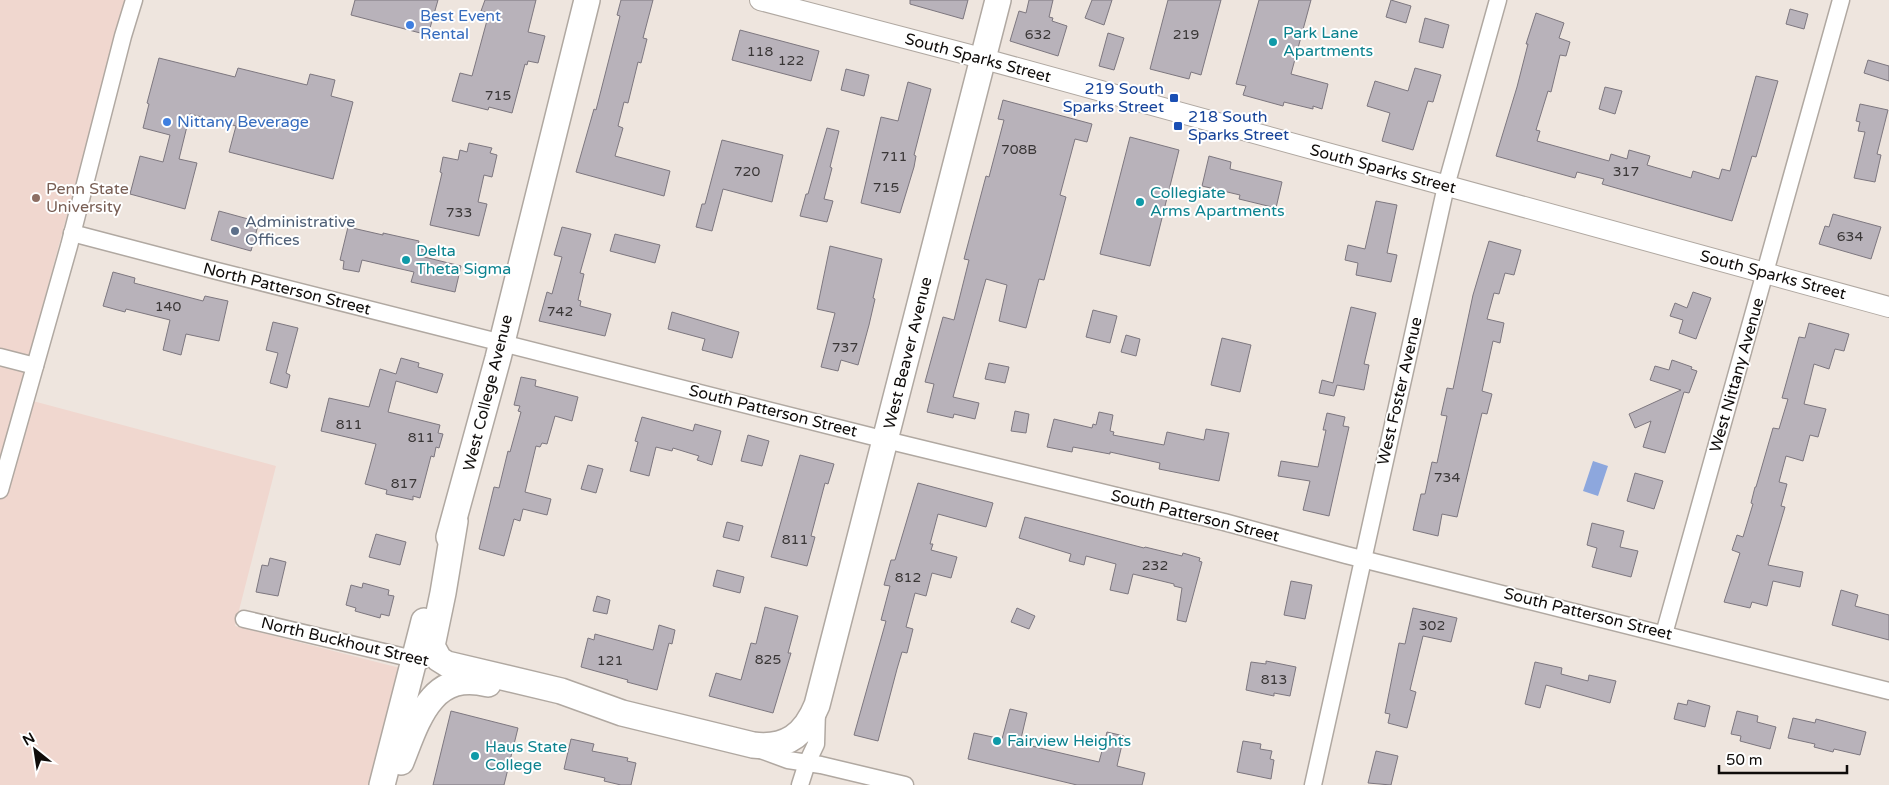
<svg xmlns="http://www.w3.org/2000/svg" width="1889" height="785" font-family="'Varela Round',sans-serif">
<rect width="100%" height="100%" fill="#eee5de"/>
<path fill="#f0d7cf" d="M0 0H125L18 397 276 466 235 626 400 668 377 785H0Z"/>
<path fill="#8da7dd" d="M1593 461 1608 466 1598 496 1583 491Z"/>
<g fill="#b8b2ba" stroke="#7d777f">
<path d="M355 0H438L428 35 351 15Z"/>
<path d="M485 0H536L528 32 545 36 538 63 528 61 527 65 525 64 512 113 489 107 488 110 452 101 460 73 472 76 489 13 481 11Z"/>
<path d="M621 0H653L643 38 647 39 641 63 638 62 628 103 624 102 618 126 623 128 615 156 670 171 664 196 576 172 594 109 596 110 620 16 617 15Z"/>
<path d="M910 0H968L963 19 910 4Z"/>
<path d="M1029 0H1053L1049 17 1053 18 1052 21 1067 26 1058 56 1010 41 1019 11 1026 13Z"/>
<path d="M1092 0H1112L1104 25 1085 18Z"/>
<path d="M1168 0H1221L1201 75 1191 72 1189 79 1150 69Z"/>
<path d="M1259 0H1311L1291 74 1328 84 1322 109 1313 106V109L1284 102 1283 106 1243 95 1246 86 1236 84Z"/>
<path d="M1391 0 1411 6 1406 23 1386 17Z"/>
<path d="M1790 9 1808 14 1804 29 1786 24Z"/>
<path d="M1536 13 1564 23 1559 38 1570 42 1566 56 1560 55 1551 92 1548 91 1536 130 1540 131 1537 141 1609 161 1611 154 1627 159 1629 150 1650 156 1647 165 1691 178 1693 171 1719 179 1722 169 1730 171 1756 76 1778 81 1756 157 1752 156 1732 221 1602 184 1604 179 1577 172 1575 178 1496 156 1517 87 1528 44H1526Z"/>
<path d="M1425 18 1449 25 1443 48 1419 42Z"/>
<path d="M740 30 819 51 811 81 732 60Z"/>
<path d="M1108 33 1124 38 1114 70 1099 66Z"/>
<path d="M159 58 235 77 238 68 307 85 310 74 335 80 331 96 353 102 333 179 229 152 236 126 190 114 179 159 197 163 185 209 130 194 140 156 163 162 170 135 143 128 149 104 147 103Z"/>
<path d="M1868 60 1889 66V81L1864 73Z"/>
<path d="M1415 68 1441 75 1433 102 1428 101 1413 150 1382 141 1390 113 1367 106 1375 81 1408 91Z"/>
<path d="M846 69 869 75 864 96 841 90Z"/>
<path d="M908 82 931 89 914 155 916 156 914 167 900 213 861 203 881 117 898 121Z"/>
<path d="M1605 87 1622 91 1615 114 1599 109Z"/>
<path d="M1003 100 1092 124 1087 142 1075 139 1060 195 1066 197 1044 280 1039 279 1026 328 999 321 1007 285 986 279 953 397 979 403 975 419 954 414 953 418 927 412 934 384 925 382 943 317 954 320 969 260 964 259 986 176 989 177 1004 120 998 119Z"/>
<path d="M1860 104 1888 110 1877 154 1881 155 1875 182 1854 178 1865 132 1858 131 1860 122 1856 121Z"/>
<path d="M827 128 839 131 830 167 832 168 824 199 833 201 827 222 800 216 806 194H808Z"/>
<path d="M1130 137 1179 150 1150 266 1100 254Z"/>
<path d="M722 140 783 155 772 202 723 189 712 231 696 227 702 204H705Z"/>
<path d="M469 143 492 148 490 153 497 155 492 177 484 175 478 202 487 204 479 236 430 225 442 173 440 172 443 157 458 160 460 150 467 152Z"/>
<path d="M1209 156 1231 162 1230 169 1282 182 1276 208 1239 199 1240 195 1202 186Z"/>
<path d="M1376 201 1397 205 1387 253 1397 255 1391 282 1356 275 1358 263 1345 260 1348 245 1365 249Z"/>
<path d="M219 211 259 222 251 251 211 240Z"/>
<path d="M1833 214 1881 227 1871 259 1819 244 1825 226 1829 227Z"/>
<path d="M348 227 383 235V233L419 241 417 248 425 250 424 257 461 266 455 292 411 282 414 272 362 260 359 272 343 269 344 261 340 260Z"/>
<path d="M562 227 591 234 580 273 584 274 578 300 581 301 580 306 611 314 605 336 539 321 547 292 552 294 562 257 554 255Z"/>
<path d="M615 234 660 245 655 263 610 251Z"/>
<path d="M1489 241 1521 250 1514 275 1505 273 1499 294 1494 293 1487 319 1504 323 1500 343 1493 341 1482 391 1492 394 1487 414 1482 413 1457 517 1442 514 1438 536 1413 530 1421 494H1425L1432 462 1437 463 1447 416 1441 415 1447 388 1453 389 1473 295Z"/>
<path d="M830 246 882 259 873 298 875 299 869 325 858 365 841 360 838 371 821 367 835 313 817 309Z"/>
<path d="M113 272 135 278 134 283 203 301 205 296 228 301 219 341 186 334 181 355 163 350 170 320 126 309 125 312 103 306Z"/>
<path d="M1693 292 1711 298 1696 339 1679 333 1683 320 1670 316 1675 303 1687 308Z"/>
<path d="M1351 307 1376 313 1364 364 1369 365 1364 390 1337 385 1334 396 1319 393 1322 380 1333 383Z"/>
<path d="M1093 310 1117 316 1110 343 1086 337Z"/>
<path d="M672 312 739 332 732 358 702 350 705 339 668 329Z"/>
<path d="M273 322 298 328 286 373 290 375 287 388 270 383 278 353 266 350Z"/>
<path d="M1809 323 1849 334 1844 351 1835 349 1829 369 1814 364 1804 404 1826 409 1818 437 1810 435 1803 461 1786 456 1779 482 1787 484 1781 506 1785 507 1768 565 1803 572 1800 587 1773 581 1767 606 1752 602 1750 608 1724 602 1740 553 1732 550 1737 535 1743 537 1753 504 1751 503 1755 487H1756L1773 428 1779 429 1788 399 1782 398 1799 337 1805 338Z"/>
<path d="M1126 335 1140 339 1136 356 1121 352Z"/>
<path d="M1222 338 1251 345 1240 392 1211 385Z"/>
<path d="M401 358 419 363 418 367 443 374 437 393 396 381 388 412 440 425 438 433 443 434 439 448 436 447 434 457 431 456 420 498 413 496V500L386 494 387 490 365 484 376 444 321 431 329 398 369 407 380 369 396 374Z"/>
<path d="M1672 360 1692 367 1691 369 1697 371 1689 393 1684 392 1665 453 1643 447 1651 421 1635 428 1629 414 1681 390 1650 380 1655 366 1669 370Z"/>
<path d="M989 363 1009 367 1005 383 985 379Z"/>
<path d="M521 377 536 380 535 386 578 397 572 421 555 416 547 444 542 443 540 447 536 446 525 492 551 499 547 515 523 509 520 521 514 519 504 556 479 549 494 487 499 488 508 451 510 452 521 412 518 411 520 406 514 405Z"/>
<path d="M1015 411 1029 414 1026 433 1011 431Z"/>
<path d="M1099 412 1113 415 1110 431 1114 432 1113 435 1164 445 1167 432 1204 440 1206 429 1229 433 1219 481 1159 469 1160 463 1110 452V454L1073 447 1072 452 1047 447 1054 419 1092 428 1093 424 1096 425Z"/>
<path d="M1327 413 1345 417 1343 426 1349 427 1329 516 1303 510 1310 481 1278 476 1281 461 1318 467 1326 430H1323Z"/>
<path d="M642 417 693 431 695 424 721 431 712 465 697 460 699 456 673 448 672 451 656 447 649 476 630 471 638 442 635 441Z"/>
<path d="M748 435 769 441 762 466 741 461Z"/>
<path d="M800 455 834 464 828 484 825 483 811 536 815 537 807 566 771 557Z"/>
<path d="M588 465 603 469 596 493 581 489Z"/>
<path d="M1635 473 1663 481 1654 509 1627 501Z"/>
<path d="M918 483 993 503 986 527 938 514 930 544H933L931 550 957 557 951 578 932 573 926 596 915 593 906 627 913 629 907 653 902 652 897 669 878 741 854 735 886 621 881 620 890 586 884 585 891 560H895Z"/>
<path d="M1025 517 1144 548 1145 547 1182 556 1183 553 1200 558 1199 561 1202 562 1186 622 1177 620 1182 588 1174 586V584L1133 574 1128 594 1110 590 1116 564 1086 556 1084 565 1069 561 1071 554 1019 538Z"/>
<path d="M727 522 743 526 739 541 723 537Z"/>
<path d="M1592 523 1624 531 1620 547 1638 551 1631 577 1592 567 1597 548 1587 545Z"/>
<path d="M376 534 406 542 400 565 369 557Z"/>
<path d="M270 558 286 562 278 596 256 592 262 565 268 566Z"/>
<path d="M717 570 744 577 740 593 713 586Z"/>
<path d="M1291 581 1312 585 1305 619 1284 615Z"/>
<path d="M363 583 389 590 388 595 394 596 389 616 381 614 380 618 355 611 356 608 346 605 351 585 362 588Z"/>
<path d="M1841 590 1858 595 1855 606 1889 615V640L1832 625Z"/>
<path d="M597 596 610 600 607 614 593 611Z"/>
<path d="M765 607 798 616 788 653H791L773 713 709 696 716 673 741 680 751 643 756 644Z"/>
<path d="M1017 608 1035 616 1029 629 1011 622Z"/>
<path d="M1413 608 1457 618 1451 642 1423 636 1410 690 1416 692 1407 728 1388 723 1390 714 1385 713 1399 643 1405 644Z"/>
<path d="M659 625 675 630 672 644 669 643 657 690 627 682 628 680 581 667 588 638 594 640 595 634 653 650Z"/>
<path d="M1266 661 1296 667 1290 696 1274 693V696L1246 690 1251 662 1266 664Z"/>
<path d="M1535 662 1562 668 1561 674 1588 681 1589 675 1616 681 1610 703 1546 685 1540 708 1525 704Z"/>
<path d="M1688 700 1710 706 1705 727 1674 719 1678 703 1687 705Z"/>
<path d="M1010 709 1027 713 1020 743 1048 750 1099 762 1107 732 1124 736 1117 766 1145 773 1142 785H1077L968 759 974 733 1002 739Z"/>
<path d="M451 711 518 728 504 785H433Z"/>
<path d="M1737 711 1758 716 1757 722 1776 727 1770 749 1740 741 1741 736 1731 734Z"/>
<path d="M1793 718 1815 723 1816 719 1866 732 1860 755 1834 749 1833 752 1814 747 1815 744 1788 738Z"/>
<path d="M571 739 594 744 592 751 628 758 627 761 636 763 631 785H621L604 781 605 778 564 769Z"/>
<path d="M1243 741 1261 744 1260 749 1272 751 1270 759 1274 760 1271 779 1237 772Z"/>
<path d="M1376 751 1398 756 1391 785 1368 783Z"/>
</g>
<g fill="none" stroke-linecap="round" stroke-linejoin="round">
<g stroke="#b0a8a1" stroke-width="19">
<g id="minor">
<path d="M72 233 217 271 886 440 1224 522 1346 555 1889 691"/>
<path d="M0 357 35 366"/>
<path d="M0 490 69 246 123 36 134 0"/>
<path d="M244 619 422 661"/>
<path d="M1664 634 1841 0"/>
<path d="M758 749 788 760 821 765 905 785"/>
<path d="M800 785 807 763 816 744 817 710"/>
<path d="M1313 785 1446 186 1498 0"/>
</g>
</g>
<g stroke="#b0a8a1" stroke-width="22">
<path id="tertiary" d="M760 0 966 54 1889 307"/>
</g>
<g stroke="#b0a8a1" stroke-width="28">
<g id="primary">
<path d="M455 521 443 593 432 646 439 659 447 664 561 691 622 713 753 745C786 749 805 735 817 705L998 0"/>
<path d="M449 537 498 358 587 0"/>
<path d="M401 762C417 722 431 669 488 684"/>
<path d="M382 785 424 621"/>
</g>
</g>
<use href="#minor" stroke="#fff" stroke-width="16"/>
<use href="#tertiary" stroke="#fff" stroke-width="20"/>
<use href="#primary" stroke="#fff" stroke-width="25"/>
</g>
<g fill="#3f7fe0" stroke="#fff" stroke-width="2">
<circle cx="410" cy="25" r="5"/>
<circle cx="167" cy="122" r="5"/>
</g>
<g fill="#0f9aa8" stroke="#fff" stroke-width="2">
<circle cx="1273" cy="42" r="5"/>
<circle cx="1140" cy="202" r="5"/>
<circle cx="406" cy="260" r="5"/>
<circle cx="997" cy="741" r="5"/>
<circle cx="475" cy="756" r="5"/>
</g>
<g fill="#1a4fb4" stroke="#fff" stroke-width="2">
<rect x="1169" y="93" width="10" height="10" rx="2.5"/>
<rect x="1173" y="121" width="10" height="10" rx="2.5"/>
</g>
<circle fill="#8d6e63" stroke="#fff" stroke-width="2" cx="36" cy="198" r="5"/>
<circle fill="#5c6f8a" stroke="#fff" stroke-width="2" cx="235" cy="231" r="5"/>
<g text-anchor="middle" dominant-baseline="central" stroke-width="4" stroke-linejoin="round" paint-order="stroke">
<g font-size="14" fill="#393636">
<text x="1038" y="34">632</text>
<text x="1186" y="34">219</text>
<text x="760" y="51">118</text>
<text x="791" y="60">122</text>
<text x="498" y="95">715</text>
<text x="1019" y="149">708B</text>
<text x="894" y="156">711</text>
<text x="747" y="171">720</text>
<text x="1626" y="171">317</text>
<text x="886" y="187">715</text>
<text x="459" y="212">733</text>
<text x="1850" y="236">634</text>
<text x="168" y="306">140</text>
<text x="560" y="311">742</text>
<text x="845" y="347">737</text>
<text x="349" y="424">811</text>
<text x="421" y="437">811</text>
<text x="1447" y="477">734</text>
<text x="404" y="483">817</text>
<text x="795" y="539">811</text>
<text x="1155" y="565">232</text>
<text x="908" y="577">812</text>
<text x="1432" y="625">302</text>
<text x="768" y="659">825</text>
<text x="610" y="660">121</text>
<text x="1274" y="679">813</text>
</g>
<g font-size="16" fill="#366cbe" stroke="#fff" text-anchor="start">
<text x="420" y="16">Best Event<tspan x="420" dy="18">Rental</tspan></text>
<text x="177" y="122">Nittany Beverage</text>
</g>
<g font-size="16" fill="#0d838f" stroke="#fff" text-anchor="start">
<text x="1283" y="33">Park Lane<tspan x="1283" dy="18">Apartments</tspan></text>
<text x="1150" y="193">Collegiate<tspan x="1150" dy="18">Arms Apartments</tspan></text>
<text x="416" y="251">Delta<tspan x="416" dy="18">Theta Sigma</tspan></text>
<text x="1007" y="741">Fairview Heights</text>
<text x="485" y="747">Haus State<tspan x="485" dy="18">College</tspan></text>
</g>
<g font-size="16" fill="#0f0c0a" stroke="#fff">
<text transform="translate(978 58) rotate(15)">South Sparks Street</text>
<text transform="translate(1383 169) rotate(15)">South Sparks Street</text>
<text transform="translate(1773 275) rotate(15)">South Sparks Street</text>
<text transform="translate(287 289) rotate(14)">North Patterson Street</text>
<text transform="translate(908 353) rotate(-76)">West Beaver Avenue</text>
<text transform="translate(1737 375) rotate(-74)">West Nittany Avenue</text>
<text transform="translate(1400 391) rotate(-77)">West Foster Avenue</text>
<text transform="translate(488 393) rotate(-76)">West College Avenue</text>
<text transform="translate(773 411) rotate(14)">South Patterson Street</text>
<text transform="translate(1195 516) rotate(14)">South Patterson Street</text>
<text transform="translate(1588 614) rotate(14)">South Patterson Street</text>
<text transform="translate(345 642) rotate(13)">North Buckhout Street</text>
</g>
<g font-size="16" fill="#164399" stroke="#fff" text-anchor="end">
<text x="1164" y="89">219 South<tspan x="1164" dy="18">Sparks Street</tspan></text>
<text x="1188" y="117" text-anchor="start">218 South<tspan x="1188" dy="18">Sparks Street</tspan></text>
</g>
<g font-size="16" fill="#785e54" stroke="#fff" text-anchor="start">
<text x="46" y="189">Penn State<tspan x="46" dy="18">University</tspan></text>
</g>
<g font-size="16" fill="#4e5e75" stroke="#fff" text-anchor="start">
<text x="245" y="222">Administrative<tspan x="245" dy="18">Offices</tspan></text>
</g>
</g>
<g transform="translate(35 750) rotate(330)" stroke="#ffffff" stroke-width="4" paint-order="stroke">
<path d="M0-4L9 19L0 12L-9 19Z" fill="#0f0c0a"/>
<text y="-8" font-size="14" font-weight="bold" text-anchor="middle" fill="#0f0c0a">N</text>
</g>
<path d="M1719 765v8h128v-8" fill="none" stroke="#0f0c0a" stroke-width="2.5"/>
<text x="1726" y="765" font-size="15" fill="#0f0c0a" stroke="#ffffff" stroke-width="4" paint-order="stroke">50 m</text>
</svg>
